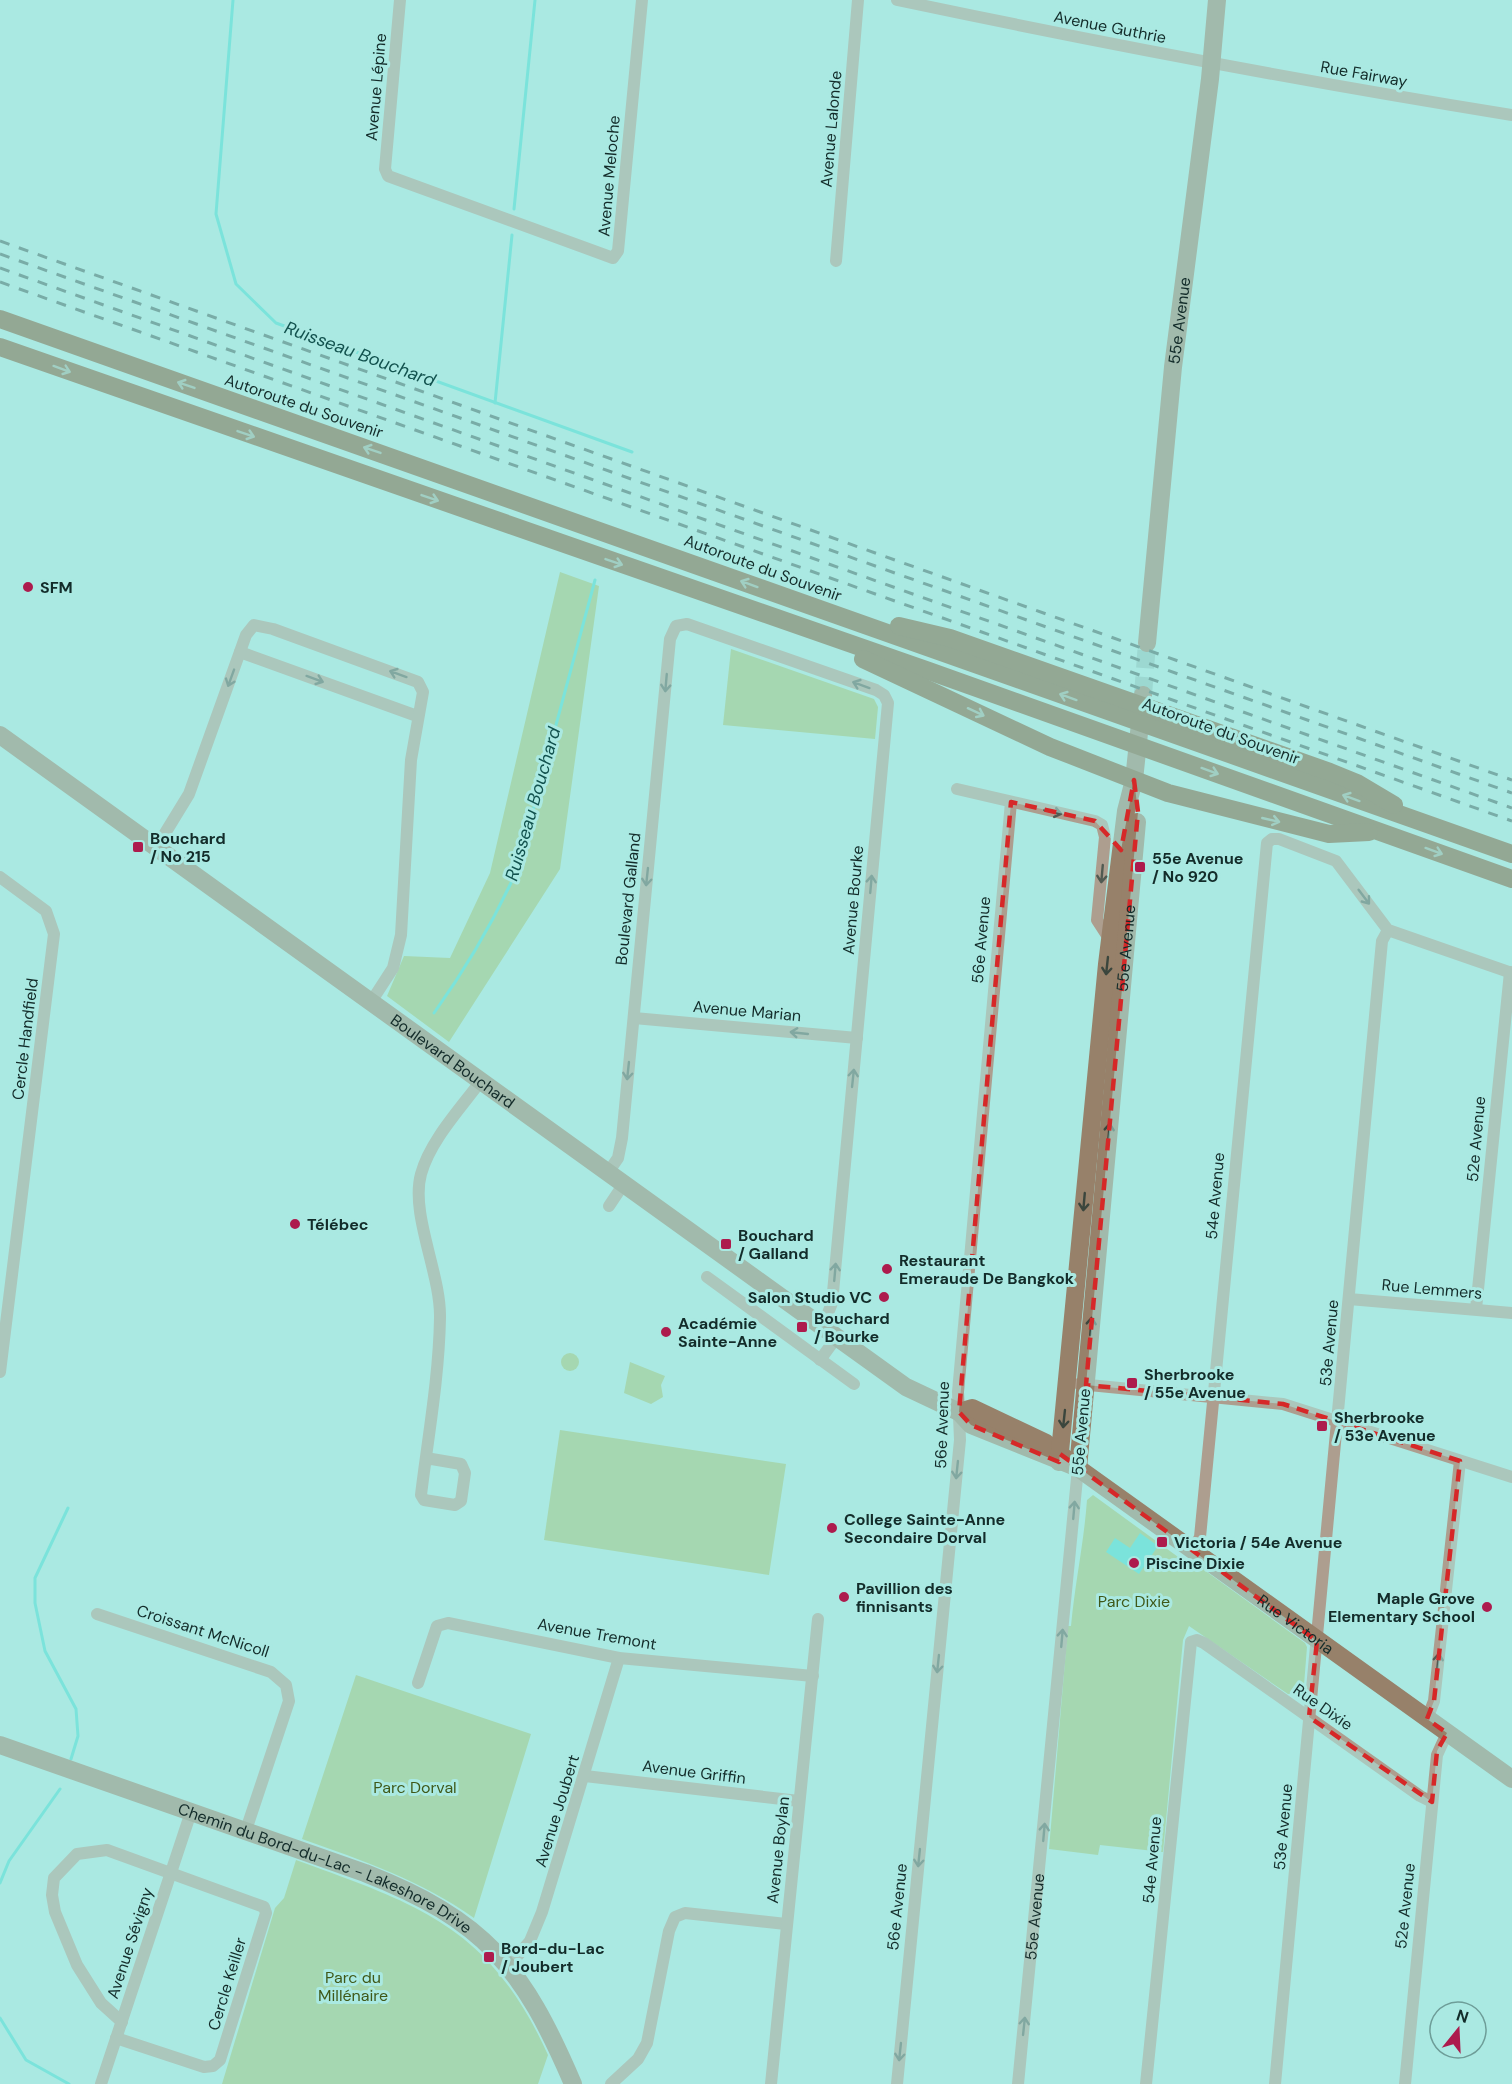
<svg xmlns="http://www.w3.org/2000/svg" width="1512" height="2084" font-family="'DM Sans',sans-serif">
<rect width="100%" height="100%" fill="#aae9e2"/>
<g fill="#a0c275">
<path d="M560 572 599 586 560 869 449 1042 387 996 404 956 450 958 490 873Z"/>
<path d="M731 649 874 699 878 707 875 739 723 725Z"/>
<circle cx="570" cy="1362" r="9"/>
<path d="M630 1362 665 1376 661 1385 663 1397 651 1404 624 1393Z"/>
<path d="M560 1430 786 1464 769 1575 544 1540Z"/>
<path d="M1093 1495 1185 1562 1189 1559 1305 1643 1307 1647 1304 1685 1298 1693 1288 1694 1189 1626 1183 1640 1163 1852 1100 1845 1098 1855 1049 1849 1068 1626H1071C1075 1583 1084 1542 1087 1500Z"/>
<path d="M356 1675 531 1734 474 1918C422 1881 362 1860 302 1839Z"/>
<path d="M296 1860C420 1905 490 1927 548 2055L538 2084H222L275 1908 284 1898Z"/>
</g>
<path fill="#43dcd2" d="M1140 1533 1158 1546 1139 1574 1106 1552 1115 1538 1130 1548Z"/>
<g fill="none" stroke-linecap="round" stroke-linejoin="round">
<g stroke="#43dcd2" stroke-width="3">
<path d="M233 0 216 214 236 284 276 323 632 452"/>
<path d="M514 209 535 0"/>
<path d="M495 403 512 235"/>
<path d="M434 1013C467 967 494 921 517 870L595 580"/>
<path d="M68 1508 35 1578V1603L45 1651 76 1709 78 1736 71 1759"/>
<path d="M0 1883 9 1861 60 1789"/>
<path d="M0 2018 26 2060 69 2084"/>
</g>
<path stroke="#8cc3bd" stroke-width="18" stroke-dasharray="18 9" stroke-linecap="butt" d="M1143 695 1147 643"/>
<g stroke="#ad9e8f" stroke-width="12">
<path d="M400 0 385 169 388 176 613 258 618 251 642 0"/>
<path d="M897 0C1101 43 1306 82 1512 115"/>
<path d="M836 261 858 0"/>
<path d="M240 652 417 716"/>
<path d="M957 789 1095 821 1102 825 1105 837 1097 920 1110 940"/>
<path d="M156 848 189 794 246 635 254 625 273 629 418 682 423 692 411 760 401 935 393 968 371 1002"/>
<path d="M0 877 46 911 54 934 0 1372"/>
<path d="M634 1018 857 1038"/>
<path d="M607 1174 618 1158 622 1138 670 639 676 626 687 624 876 690 884 695 888 703 832 1303 822 1328"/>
<path d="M609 1206 623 1185"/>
<path d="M707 1277 854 1384"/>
<path d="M1349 1299 1512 1313"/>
<path d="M1476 1309 1510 972"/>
<path d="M820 1360 836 1338"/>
<path d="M1079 1384 1283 1404 1512 1477"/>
<path d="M426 1458 461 1464 465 1473 461 1501 455 1505 424 1500 421 1495C428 1437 439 1377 440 1318 441 1274 410 1214 421 1174 430 1141 460 1109 480 1082"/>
<path d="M1193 1550 1200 1537 1267 843 1272 839H1279L1336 861 1388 930 1512 973"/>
<path d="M97 1614 271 1672 286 1685 289 1701 246 1830"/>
<path d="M418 1683 437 1626 448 1623 619 1658 813 1676"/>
<path d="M1427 1719 1434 1701 1460 1461"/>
<path d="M585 1776 799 1801"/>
<path d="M509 1966 530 1941 542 1912 619 1658"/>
<path d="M116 2038 204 2067 213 2066 220 2060 266 1913 264 1907 107 1850 77 1854 54 1878 52 1895 55 1912 77 1965 101 2003 122 2022"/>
<path d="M101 2084 191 1812"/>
<path d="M611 2084 638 2059 647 2043 669 1931 675 1917 685 1913 786 1924"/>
<path d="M771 2084 818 1619"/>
<path d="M897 2084 960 1440 958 1392 1011 802"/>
<path id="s1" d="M1018 2084 1078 1468"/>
<path d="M1146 2084 1191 1642 1197 1640 1204 1643 1420 1796 1432 1802"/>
<path d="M1275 2084 1382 941 1388 930"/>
<path d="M1405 2084 1437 1755 1447 1733"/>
</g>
<g stroke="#97816a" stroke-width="18">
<path id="s2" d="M1147 643 1173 367 1210 79 1217 0"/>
<path id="s3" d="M0 735 906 1387 959 1412 971 1425 1078 1468"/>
<path id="s4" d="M959 1412 972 1408 1046 1443 1078 1468 1512 1779"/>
<path d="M1059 1462 1107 964 1126 811 1134 780 1143 695"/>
<path id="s5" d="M1078 1468 1137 822"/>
<path id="s6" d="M0 1745 365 1873C485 1920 523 1967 573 2084"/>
</g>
<g stroke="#785937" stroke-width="18">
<path d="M0 319 1512 854"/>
<path d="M0 347 929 671 1512 879"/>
<path d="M899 626 950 638 1330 772 1357 783 1394 805"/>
<path d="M863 659 1050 747 1168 793 1329 834 1369 832"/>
</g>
<g stroke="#3e625f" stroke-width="3" stroke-dasharray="10 10" stroke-linecap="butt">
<path d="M0 241 1512 780"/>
<path d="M0 254 1512 793"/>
<path d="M0 268 1512 808"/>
<path d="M0 282 1512 821"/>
</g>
</g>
<defs><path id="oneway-shaft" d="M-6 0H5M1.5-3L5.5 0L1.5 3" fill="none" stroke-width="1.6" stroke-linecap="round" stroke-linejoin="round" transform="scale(1.5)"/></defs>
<g stroke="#96af9e">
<use href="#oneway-shaft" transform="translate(62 369) rotate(20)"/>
<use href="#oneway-shaft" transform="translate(186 385) rotate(-161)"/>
<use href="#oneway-shaft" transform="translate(246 434) rotate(19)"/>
<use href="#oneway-shaft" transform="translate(372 450) rotate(-161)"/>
<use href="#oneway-shaft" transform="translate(430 498) rotate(19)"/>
<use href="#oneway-shaft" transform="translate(614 562) rotate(19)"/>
<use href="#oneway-shaft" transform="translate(749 584) rotate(-160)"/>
<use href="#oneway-shaft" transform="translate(1068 697) rotate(-160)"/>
<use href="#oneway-shaft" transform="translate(976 712) rotate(25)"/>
<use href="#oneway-shaft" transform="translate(1210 771) rotate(20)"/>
<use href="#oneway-shaft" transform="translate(1351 798) rotate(-160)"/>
<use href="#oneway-shaft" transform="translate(1271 820) rotate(13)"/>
<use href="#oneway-shaft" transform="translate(1434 851) rotate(20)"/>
</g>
<g stroke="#515a52">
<use href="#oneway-shaft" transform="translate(398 674) rotate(-160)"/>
<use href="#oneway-shaft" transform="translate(231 678) rotate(110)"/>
<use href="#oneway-shaft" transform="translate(315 679) rotate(20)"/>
<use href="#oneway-shaft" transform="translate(666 683) rotate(95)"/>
<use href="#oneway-shaft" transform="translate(861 685) rotate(-160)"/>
<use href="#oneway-shaft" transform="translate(1053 812) rotate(13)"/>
<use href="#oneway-shaft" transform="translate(1102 874) rotate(95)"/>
<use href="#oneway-shaft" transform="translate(647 877) rotate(96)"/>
<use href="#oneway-shaft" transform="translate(871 884) rotate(-85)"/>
<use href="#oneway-shaft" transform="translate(1364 897) rotate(53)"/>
<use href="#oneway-shaft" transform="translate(799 1033) rotate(-174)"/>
<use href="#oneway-shaft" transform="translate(628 1071) rotate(96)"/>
<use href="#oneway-shaft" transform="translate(853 1078) rotate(-84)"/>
<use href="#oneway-shaft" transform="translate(835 1272) rotate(-85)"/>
<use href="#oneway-shaft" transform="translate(957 1470) rotate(96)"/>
<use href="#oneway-shaft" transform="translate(1074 1510) rotate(-85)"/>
<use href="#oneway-shaft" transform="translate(1062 1638) rotate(-85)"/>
<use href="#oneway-shaft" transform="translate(1438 1662) rotate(-84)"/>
<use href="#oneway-shaft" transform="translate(938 1664) rotate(96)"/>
<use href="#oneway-shaft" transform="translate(1044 1832) rotate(-85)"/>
<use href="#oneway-shaft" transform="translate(919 1858) rotate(96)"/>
<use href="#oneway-shaft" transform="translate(1024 2026) rotate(-84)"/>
<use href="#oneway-shaft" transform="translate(900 2052) rotate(96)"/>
</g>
<g stroke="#3b463d">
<use href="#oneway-shaft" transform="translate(1107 966) rotate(96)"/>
<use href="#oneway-shaft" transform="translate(1109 1132) rotate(-85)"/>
<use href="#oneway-shaft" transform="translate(1084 1202) rotate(95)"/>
<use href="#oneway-shaft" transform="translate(1091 1326) rotate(-85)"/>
<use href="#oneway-shaft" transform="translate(1064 1419) rotate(96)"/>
</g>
<path d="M0 0H1512V2084H0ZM1134 780 1138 812 1086 1385 1283 1404 1460 1461 1434 1701 1427 1719 1447 1733 1437 1751 1432 1802 1309 1717 1317 1641 1060 1454 1059 1462 971 1425 959 1412 1011 802 1095 821 1121 850Z" fill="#aae9e2" fill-opacity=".55" fill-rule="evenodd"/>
<path fill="none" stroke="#d62828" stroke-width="4.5" stroke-dasharray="12 8" stroke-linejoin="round" d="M1134 780 1138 812 1086 1385 1283 1404 1460 1461 1434 1701 1427 1719 1447 1733 1437 1751 1432 1802 1309 1717 1317 1641 1060 1454 1059 1462 971 1425 959 1412 1011 802 1095 821 1121 850Z"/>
<g fill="#ad1b4d" stroke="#aae9e2" stroke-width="2">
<circle cx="28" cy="587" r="6"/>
<rect x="132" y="841" width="12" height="12" rx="3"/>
<rect x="1134" y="861" width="12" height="12" rx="3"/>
<circle cx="295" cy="1224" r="6"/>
<rect x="720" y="1238" width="12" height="12" rx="3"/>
<circle cx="887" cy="1269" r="6"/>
<circle cx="884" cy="1297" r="6"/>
<rect x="796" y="1321" width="12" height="12" rx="3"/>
<circle cx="666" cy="1332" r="6"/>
<rect x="1126" y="1377" width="12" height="12" rx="3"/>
<rect x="1316" y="1420" width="12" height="12" rx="3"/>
<circle cx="832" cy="1528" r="6"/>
<rect x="1156" y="1536" width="12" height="12" rx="3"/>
<circle cx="1134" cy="1563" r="6"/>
<circle cx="844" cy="1597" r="6"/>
<circle cx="1487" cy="1607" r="6"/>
<rect x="483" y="1951" width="12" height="12" rx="3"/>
</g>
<g text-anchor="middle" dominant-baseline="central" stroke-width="6" stroke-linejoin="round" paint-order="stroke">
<g font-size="16" fill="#132c2a" stroke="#aae9e2">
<text transform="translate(1110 27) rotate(11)">Avenue Guthrie</text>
<text transform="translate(1364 74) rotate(10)">Rue Fairway</text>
<text transform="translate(376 87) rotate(-85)">Avenue Lépine</text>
<text transform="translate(831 129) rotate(-85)">Avenue Lalonde</text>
<text transform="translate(609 176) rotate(-85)">Avenue Meloche</text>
<text stroke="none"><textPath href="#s2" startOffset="324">55e Avenue</textPath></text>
<text transform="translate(304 406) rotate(19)">Autoroute du Souvenir</text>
<text transform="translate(763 568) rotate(20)">Autoroute du Souvenir</text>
<text transform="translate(1221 731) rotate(20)">Autoroute du Souvenir</text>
<text transform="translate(628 899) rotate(-84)">Boulevard Galland</text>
<text transform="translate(853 900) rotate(-85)">Avenue Bourke</text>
<text transform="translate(981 940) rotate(-85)">56e Avenue</text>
<text stroke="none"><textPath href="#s5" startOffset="522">55e Avenue</textPath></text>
<text transform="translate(747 1011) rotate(5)">Avenue Marian</text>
<text transform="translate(25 1039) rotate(-83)">Cercle Handfield</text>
<text stroke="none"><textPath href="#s3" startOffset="558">Boulevard Bouchard</textPath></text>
<text transform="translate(1476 1139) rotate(-85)">52e Avenue</text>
<text transform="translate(1215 1196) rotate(-85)">54e Avenue</text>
<text transform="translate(1432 1289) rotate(5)">Rue Lemmers</text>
<text transform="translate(1329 1343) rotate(-85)">53e Avenue</text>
<text transform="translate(942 1425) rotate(-88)">56e Avenue</text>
<text transform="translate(1081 1432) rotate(-85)">55e Avenue</text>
<text stroke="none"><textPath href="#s4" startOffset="404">Rue Victoria</textPath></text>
<text transform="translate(203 1631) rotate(18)">Croissant McNicoll</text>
<text transform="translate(597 1634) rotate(10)">Avenue Tremont</text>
<text transform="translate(1323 1707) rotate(35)">Rue Dixie</text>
<text transform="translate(694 1772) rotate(7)">Avenue Griffin</text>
<text transform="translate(557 1811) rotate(-73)">Avenue Joubert</text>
<text transform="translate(1283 1827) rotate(-85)">53e Avenue</text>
<text transform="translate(778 1850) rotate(-84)">Avenue Boylan</text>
<text transform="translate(1152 1860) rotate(-85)">54e Avenue</text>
<text stroke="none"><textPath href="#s6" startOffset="348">Chemin du Bord-du-Lac - Lakeshore Drive</textPath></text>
<text transform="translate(1405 1906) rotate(-84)">52e Avenue</text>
<text transform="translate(897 1907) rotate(-84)">56e Avenue</text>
<text stroke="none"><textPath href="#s1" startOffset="168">55e Avenue</textPath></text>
<text transform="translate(130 1943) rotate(-72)">Avenue Sévigny</text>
<text transform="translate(227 1984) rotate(-73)">Cercle Keiller</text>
</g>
<g font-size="16" font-weight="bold" fill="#132c2a" stroke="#aae9e2" text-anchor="start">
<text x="40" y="587">SFM</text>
<text x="150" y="838">Bouchard<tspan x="150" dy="18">/ No 215</tspan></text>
<text x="1152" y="858">55e Avenue<tspan x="1152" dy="18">/ No 920</tspan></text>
<text x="307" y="1224">Télébec</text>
<text x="738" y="1235">Bouchard<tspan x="738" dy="18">/ Galland</tspan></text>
<text x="899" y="1260">Restaurant<tspan x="899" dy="18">Emeraude De Bangkok</tspan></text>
<text x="872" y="1297" text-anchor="end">Salon Studio VC</text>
<text x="814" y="1318">Bouchard<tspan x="814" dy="18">/ Bourke</tspan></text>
<text x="678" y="1323">Académie<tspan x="678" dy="18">Sainte-Anne</tspan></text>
<text x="1144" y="1374">Sherbrooke<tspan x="1144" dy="18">/ 55e Avenue</tspan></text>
<text x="1334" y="1417">Sherbrooke<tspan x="1334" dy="18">/ 53e Avenue</tspan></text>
<text x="844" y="1519">College Sainte-Anne<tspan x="844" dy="18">Secondaire Dorval</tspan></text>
<text x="1174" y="1542">Victoria / 54e Avenue</text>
<text x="1146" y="1563">Piscine Dixie</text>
<text x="856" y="1588">Pavillion des<tspan x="856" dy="18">finnisants</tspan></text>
<text x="1475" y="1598" text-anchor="end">Maple Grove<tspan x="1475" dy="18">Elementary School</tspan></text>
<text x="501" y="1948">Bord-du-Lac<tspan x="501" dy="18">/ Joubert</tspan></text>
</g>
<g font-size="16" fill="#3f5818" stroke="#aae9e2">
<text x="1134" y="1601">Parc Dixie</text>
<text x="415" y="1787">Parc Dorval</text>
<text x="353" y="1977">Parc du<tspan x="353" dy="18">Millénaire</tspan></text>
</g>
<g font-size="18" font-style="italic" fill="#12524e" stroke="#aae9e2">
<text transform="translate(360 354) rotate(20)">Ruisseau Bouchard</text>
<text transform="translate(533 804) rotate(-74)">Ruisseau Bouchard</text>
</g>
</g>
<g transform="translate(1458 2030) rotate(18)"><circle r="28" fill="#aae9e2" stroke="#6e9d98" stroke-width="1.5"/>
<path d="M0-4.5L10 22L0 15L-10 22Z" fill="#ad1b4d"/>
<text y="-9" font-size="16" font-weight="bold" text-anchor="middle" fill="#132c2a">N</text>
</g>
</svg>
